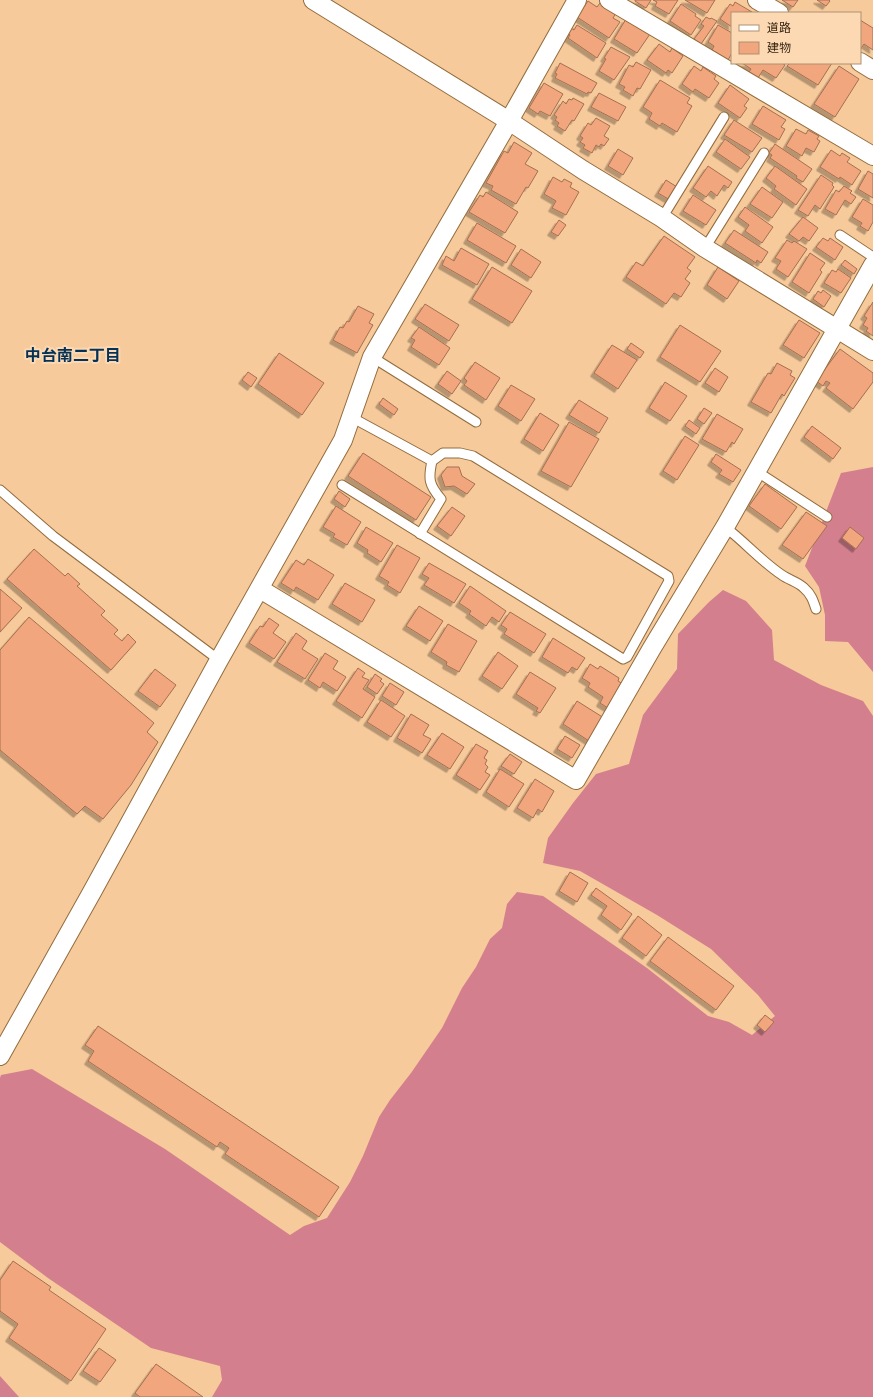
<svg xmlns="http://www.w3.org/2000/svg" width="873" height="1397" font-family="Cabin,'Noto Sans JP',sans-serif">
<defs>
<filter id="shadow"><feDropShadow dx="-3.5" dy="3.5" stdDeviation="0" flood-color="#0004"/></filter>
</defs>
<rect width="100%" height="100%" fill="#f6ca9a"/>
<g fill="#d37f8d">
<path d="M873 467V672L848 642 825 641V615L819 587 805 566 841 473Z"/>
<path d="M723 590 746 601 772 630 774 660 821 685 863 701 873 716V1397H212L222 1380 220 1366 151 1348 48 1278 0 1242V1078L1 1075 32 1069 165 1149 290 1235 304 1226 327 1218 350 1182 363 1156 379 1117 390 1100 411 1073 442 1028 462 988 476 967 490 939 502 928 507 904 517 892 543 896 647 968 708 1016 729 1022 752 1035 775 1016 758 995 711 949 657 915 580 871 543 863 548 838 573 803 596 774 629 764 643 715 677 669 678 634 709 602Z"/>
<path d="M0 1376 19 1397H0Z"/>
</g>
<g fill="#f2a67d" stroke="#a56f52" filter="url(#shadow)">
<path d="M635 0H651L646 8 635 1Z"/>
<path d="M653 0H678L669 14 655 6 657 2Z"/>
<path d="M685 0H715L707 13Z"/>
<path d="M782 0H798L793 7Z"/>
<path d="M817 0H829L830 1 826 6Z"/>
<path d="M588 1 597 7 600 3 616 13 613 18 620 22 609 38 577 17Z"/>
<path d="M735 2 752 12 732 13V27L720 19 730 4 733 6Z"/>
<path d="M681 4 696 14 695 16 701 20 691 35 670 21Z"/>
<path d="M706 17 710 19 711 18 717 21 701 44 694 39 704 26 701 24Z"/>
<path d="M626 19 650 34 637 53 614 39Z"/>
<path d="M860 20 873 28V50L864 44 860 50Z"/>
<path d="M577 25 606 43 597 58 568 38 570 35 568 33 571 28 574 30Z"/>
<path d="M718 25 732 33V53L728 60 712 50 714 46 708 42Z"/>
<path d="M659 44 670 52 672 48 683 56 672 73 668 70 666 73 647 60Z"/>
<path d="M611 47 630 57 614 80 599 71 606 59 604 58Z"/>
<path d="M636 62 651 70 640 89 637 88 633 96 623 90 625 87 619 84 629 65 633 67Z"/>
<path d="M560 63 597 83 591 93 588 92 587 94 555 78 557 74 555 73Z"/>
<path d="M742 63H782L785 65 776 78 763 70 758 78 749 72 751 69Z"/>
<path d="M790 63H832L818 85 787 66Z"/>
<path d="M694 66 701 71 703 67 716 76 714 79 719 83 709 98 695 89 693 92 682 84Z"/>
<path d="M839 66 859 79 835 117 814 104Z"/>
<path d="M660 80 690 98 687 103 692 106 677 132 662 123 660 126 649 119 652 113 643 107Z"/>
<path d="M544 83 563 94 550 116 540 111 538 114 529 108Z"/>
<path d="M730 85 749 99 744 106 747 108 740 118 718 103Z"/>
<path d="M599 93 626 107 618 121 591 107Z"/>
<path d="M573 98 584 104 574 121 572 120 565 131 557 126 559 123 555 120 557 117 554 115 563 101 566 104 569 99 572 100Z"/>
<path d="M763 106 786 120 781 127 785 129 779 140 752 124Z"/>
<path d="M596 118 610 126 604 136 609 139 604 146 601 144 599 147 596 145 592 153 583 148 585 145 580 142 583 138 580 136 588 123 591 125Z"/>
<path d="M734 120 762 138 752 152 724 135Z"/>
<path d="M796 129 806 134 808 130 819 136 817 139 820 141 814 152 806 148 802 156 786 146Z"/>
<path d="M725 139 750 157 741 169 716 152Z"/>
<path d="M514 142 532 153 525 164 538 171 528 188 526 187 516 204 491 190 493 186 486 183 504 151 508 153Z"/>
<path d="M775 144 812 169 803 182 796 178 797 176 770 158 772 155 769 153Z"/>
<path d="M618 149 633 158 623 175 608 166Z"/>
<path d="M831 150 840 156 842 153 850 158 847 162 861 171 852 185 840 177 839 179 820 167Z"/>
<path d="M708 166 732 182 728 188 724 185 717 196 711 191 706 197 693 188Z"/>
<path d="M775 166 807 189 796 205 774 189 776 186 766 178Z"/>
<path d="M868 171 873 174V198L858 189Z"/>
<path d="M821 175 833 183 832 185 834 187 820 209 815 205 808 216 798 210Z"/>
<path d="M553 177 562 182 564 179 572 183 570 187 579 192 566 215 552 208 556 201 544 194Z"/>
<path d="M666 180 677 187 670 200 658 193Z"/>
<path d="M844 186 852 191 850 193 856 197 851 204 845 200 836 215 825 209 836 190 839 192Z"/>
<path d="M762 187 783 202 772 218 750 204Z"/>
<path d="M486 192 518 212 505 233 469 212 480 195 483 197Z"/>
<path d="M693 195 716 210 706 225 683 211Z"/>
<path d="M863 199 873 205V222L868 231 860 226 862 223 852 217Z"/>
<path d="M745 207 773 227 762 243 745 231 749 225 738 217Z"/>
<path d="M803 217 818 228 809 241 803 237 799 241 789 234Z"/>
<path d="M559 220 566 225 558 236 551 232Z"/>
<path d="M477 223 516 246 506 263 467 240Z"/>
<path d="M734 230 768 252 761 263 757 260 756 263 725 243Z"/>
<path d="M664 236 695 257 687 268 691 271 685 279 690 283 681 297 674 293 666 304 626 277 636 262 643 266Z"/>
<path d="M823 238 828 241 830 238 843 247 835 260 816 247Z"/>
<path d="M787 240 792 243 794 241 807 249 788 277 776 269 781 261 775 258Z"/>
<path d="M461 248 489 264 477 285 442 265 446 256 454 261Z"/>
<path d="M521 249 541 262 531 278 511 265Z"/>
<path d="M810 253 825 263 820 270 822 272 809 293 792 282Z"/>
<path d="M845 260 857 269 854 274 841 265Z"/>
<path d="M492 267 532 291 512 323 472 299Z"/>
<path d="M718 267 739 281 727 299 707 285Z"/>
<path d="M838 269 851 278 841 293 824 283 832 270 836 272Z"/>
<path d="M823 290 831 296 824 307 813 299 818 291 821 293Z"/>
<path d="M873 302V336L866 331 868 328 863 325 867 318 864 316Z"/>
<path d="M425 304 459 325 449 341 415 319Z"/>
<path d="M358 306 374 314 369 323 373 325 357 353 333 340 340 327 343 328 347 321 349 322Z"/>
<path d="M799 320 820 333 804 358 783 345Z"/>
<path d="M680 325 721 351 700 382 660 357Z"/>
<path d="M419 327 450 348 439 365 411 347 415 340 411 338Z"/>
<path d="M631 343 644 352 640 358 627 349Z"/>
<path d="M612 345 637 360 618 389 594 373Z"/>
<path d="M840 349 873 373V382L853 409 826 388 830 383 826 381 823 386 816 381Z"/>
<path d="M279 353 324 383 302 415 258 384Z"/>
<path d="M475 362 500 378 486 400 464 385 467 381 464 378Z"/>
<path d="M777 363 792 371 790 375 795 378 784 396 782 394 771 413 751 402 768 373 771 374Z"/>
<path d="M715 368 728 377 719 392 705 383Z"/>
<path d="M447 371 461 381 452 394 438 384Z"/>
<path d="M248 372 257 378 251 387 242 380Z"/>
<path d="M665 382 687 396 670 421 649 408Z"/>
<path d="M511 385 535 399 521 421 498 406Z"/>
<path d="M383 398 398 409 394 415 379 404Z"/>
<path d="M579 400 608 418 599 433 569 415Z"/>
<path d="M704 408 712 413 704 424 697 419Z"/>
<path d="M540 413 559 425 543 451 524 439Z"/>
<path d="M717 414 743 429 734 444 732 442 726 452 702 439Z"/>
<path d="M689 420 700 428 696 434 685 426Z"/>
<path d="M569 422 599 439 571 487 541 471Z"/>
<path d="M812 426 841 448 833 459 804 437Z"/>
<path d="M685 436 699 445 677 480 663 471Z"/>
<path d="M363 453 431 497 416 520 348 476Z"/>
<path d="M716 454 741 470 733 482 719 474 722 470 711 462Z"/>
<path d="M447 467H459L462 476 475 484 467 494 454 486 445 487 441 475Z"/>
<path d="M765 484 797 507 781 529 749 506Z"/>
<path d="M339 491 350 499 345 507 334 499Z"/>
<path d="M336 506 361 522 347 545 333 537 335 534 323 527Z"/>
<path d="M452 507 465 516 451 536 437 526Z"/>
<path d="M806 512 827 526 803 559 782 545Z"/>
<path d="M366 527 393 543 381 562 367 553 368 550 357 543Z"/>
<path d="M850 527 864 538 856 549 842 538Z"/>
<path d="M397 545 420 558 400 593 387 585 389 582 379 576Z"/>
<path d="M34 549 65 576 68 573 80 584 77 586 105 611 101 615 118 630 114 634 122 641 128 634 136 642 111 670 7 579Z"/>
<path d="M308 559 334 575 318 600 296 587 294 591 281 583 296 560 304 565Z"/>
<path d="M429 563 466 584 454 603 424 585 429 578 422 574Z"/>
<path d="M345 583 375 600 362 622 332 604Z"/>
<path d="M470 586 506 611 499 622 492 617 486 626 469 614 471 611 459 603Z"/>
<path d="M0 589 22 608 0 632Z"/>
<path d="M419 606 443 621 430 641 406 626Z"/>
<path d="M510 612 546 634 534 653 504 634 507 629 501 625Z"/>
<path d="M29 617 154 723 147 732 158 742 131 785 103 819 85 806 77 814 0 750V650Z"/>
<path d="M269 618 279 625 273 633 286 642 274 659 249 643 260 626 263 627Z"/>
<path d="M448 624 477 641 459 672 446 665 447 662 431 652Z"/>
<path d="M296 633 307 641 302 649 318 659 305 679 277 662Z"/>
<path d="M553 638 585 658 577 670 572 667 568 673 542 657Z"/>
<path d="M498 652 518 666 502 689 482 676Z"/>
<path d="M325 653 338 661 333 669 346 677 337 691 323 682 320 688 308 680Z"/>
<path d="M590 664 598 669 600 666 619 678 618 681 623 684 608 708 600 703 603 697 588 687 590 683 582 678Z"/>
<path d="M358 668 365 673 362 677 369 680 363 689 375 697 362 718 336 701Z"/>
<path d="M155 669 176 685 160 707 138 691Z"/>
<path d="M530 672 556 688 540 713 536 711 538 708 516 694Z"/>
<path d="M375 674 382 679 380 681 384 684 377 694 367 687Z"/>
<path d="M390 683 404 692 396 705 382 696Z"/>
<path d="M381 700 405 716 391 737 367 722Z"/>
<path d="M577 701 604 718 589 741 563 724Z"/>
<path d="M411 714 429 725 423 735 431 739 422 753 397 738Z"/>
<path d="M442 733 464 747 450 769 427 755Z"/>
<path d="M565 736 580 745 572 758 557 749Z"/>
<path d="M476 744 488 751 484 758 487 760 485 764 488 767 485 772 490 775 480 790 456 775Z"/>
<path d="M510 754 522 762 514 774 501 766Z"/>
<path d="M500 769 524 784 509 807 486 792Z"/>
<path d="M535 779 554 791 542 812 538 809 533 818 517 808Z"/>
<path d="M570 872 588 883 577 902 559 891Z"/>
<path d="M596 888 632 914 621 930 601 915 607 906 591 895Z"/>
<path d="M638 916 662 935 646 956 622 938Z"/>
<path d="M668 937 734 986 716 1010 650 961Z"/>
<path d="M765 1015 774 1022 765 1032 757 1025Z"/>
<path d="M98 1026 339 1187 319 1217 225 1154 229 1148 220 1142 217 1147 88 1061 94 1051 85 1045Z"/>
<path d="M13 1261 51 1287 49 1290 106 1329 71 1381 9 1338 18 1324 0 1311V1280Z"/>
<path d="M99 1348 116 1360 100 1382 83 1371Z"/>
<path d="M156 1364 203 1397H140L135 1393Z"/>
</g>
<g fill="none" stroke-linecap="round" stroke-linejoin="round">
<g stroke="#936c3e" stroke-width="11">
<g id="lane">
<path d="M662 218 724 117"/>
<path d="M840 235 873 257"/>
<path d="M705 248 764 153"/>
<path d="M372 357 476 422"/>
<path d="M756 471 827 517"/>
<path d="M342 485 623 659 627 657 669 581 668 576 473 456 460 453H443L432 461 351 417"/>
<path d="M0 490 53 536 219 660"/>
<path d="M725 527C745 542 762 562 782 575 789 580 798 582 804 588 811 594 813 600 816 609"/>
<path d="M420 534 441 499C429 485 428 479 432 461"/>
</g>
</g>
<g stroke="#936c3e" stroke-width="20">
<g id="street">
<path d="M313 0 509 121 583 170 662 218 705 248 873 351"/>
<path d="M609 0 873 156"/>
<path d="M757 0 779 13"/>
<path d="M860 62 873 70"/>
<path d="M260 589 576 780 652 648 725 527 873 265"/>
<path d="M0 1056 92 892 219 660 343 440 372 357 509 121 577 0"/>
</g>
</g>
<use href="#lane" stroke="#fff" stroke-width="9"/>
<use href="#street" stroke="#fff" stroke-width="18"/>
</g>
<g text-anchor="middle" dominant-baseline="central" stroke-width="4" stroke-linejoin="round" paint-order="stroke">
<g font-size="16" font-weight="bold" fill="#053156" stroke="#fcd9b3">
<text x="73" y="355">中台南二丁目</text>
</g>
</g>
<rect x="731" y="12" width="130" height="52" fill="#fcd9b3" stroke="#ad9173"/>
<rect x="739" y="25" width="20" height="6" fill="#ffffff" stroke="#ad9173"/>
<text x="767" y="32" font-size="12" fill="#372613">道路</text>
<rect x="739" y="42" width="20" height="12" fill="#f2a67d" stroke="#ad9173"/>
<text x="767" y="52" font-size="12" fill="#372613">建物</text>
</svg>
